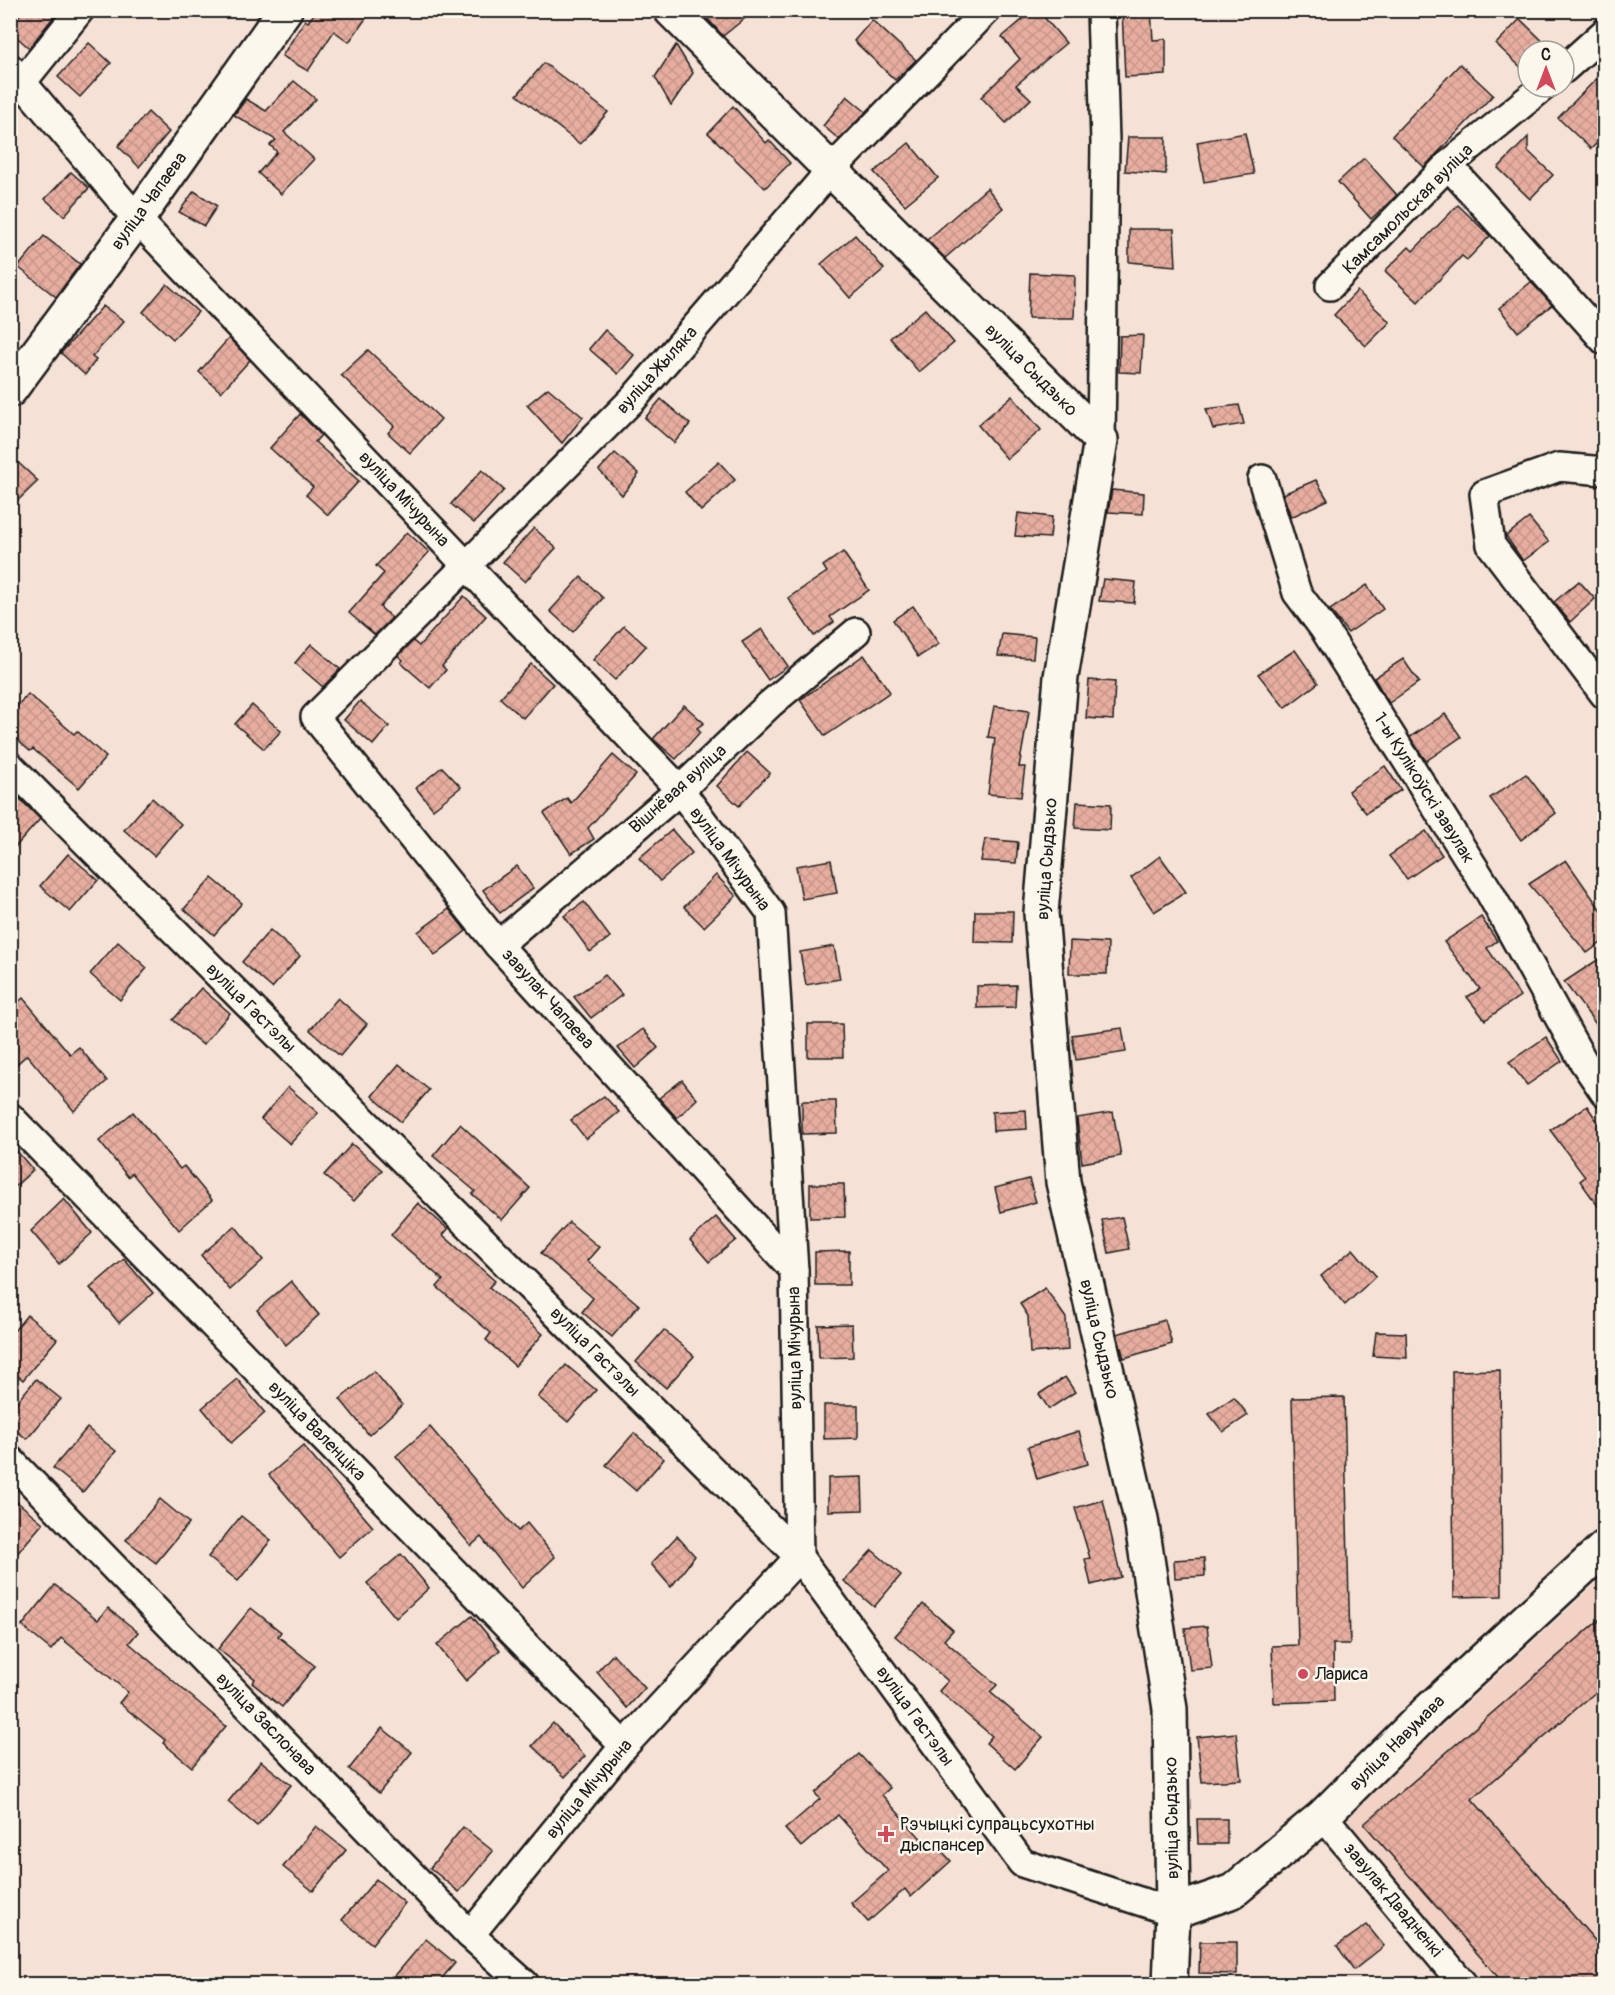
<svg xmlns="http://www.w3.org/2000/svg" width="1615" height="1995" font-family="Pangolin,sans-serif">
<defs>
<pattern id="building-cross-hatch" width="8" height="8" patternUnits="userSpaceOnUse" patternTransform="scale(1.5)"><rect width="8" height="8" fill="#e7aea0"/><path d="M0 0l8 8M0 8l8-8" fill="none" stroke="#c69589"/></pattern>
</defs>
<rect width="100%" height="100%" fill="#f5e1d5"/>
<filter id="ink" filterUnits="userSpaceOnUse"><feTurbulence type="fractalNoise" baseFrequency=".0167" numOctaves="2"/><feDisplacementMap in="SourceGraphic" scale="12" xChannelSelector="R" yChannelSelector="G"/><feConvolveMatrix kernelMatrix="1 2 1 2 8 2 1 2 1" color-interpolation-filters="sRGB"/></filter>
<g filter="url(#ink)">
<path fill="#f1d2c5" d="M1604 1576V1984H1478L1343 1818Z"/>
<g fill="url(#building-cross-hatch)" stroke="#1c1c1c" stroke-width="1.5">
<path d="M24 10H59L29 48 10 31V26Z"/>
<path d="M317 10H372L349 42 334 31 308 71 282 56 305 20 308 22Z"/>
<path d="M700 10H755L723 36Z"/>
<path d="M1034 10H1038L1066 43 1016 85 1031 99 1006 123 981 97 1020 59 1002 37Z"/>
<path d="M1122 10H1151L1153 40 1166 39V75L1125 77Z"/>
<path d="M1520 19 1553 51H1528V74L1496 44Z"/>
<path d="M872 20 916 60 895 80 854 41Z"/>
<path d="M89 43 111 63 80 97 58 77Z"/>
<path d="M676 45 693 73 671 105 655 77Z"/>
<path d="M544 63 608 112 580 144 517 95Z"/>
<path d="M1460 64 1493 95 1424 167 1392 136Z"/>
<path d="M1605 70V135L1591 149 1558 118Z"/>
<path d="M294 81 316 99 284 132 314 159 281 194 258 173 277 152 270 145 276 140 234 115 246 99 266 111Z"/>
<path d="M847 96 866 112 839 139 823 126Z"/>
<path d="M733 106 766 143 769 140 790 163 765 188 708 133Z"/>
<path d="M148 112 169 132 139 167 118 146Z"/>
<path d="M1245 133 1254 174 1204 182 1197 142Z"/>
<path d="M1128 137H1166V174L1125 171Z"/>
<path d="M1528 137V151L1553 175 1530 199 1498 168Z"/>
<path d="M909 143 938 178 905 205 874 172Z"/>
<path d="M1364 158 1397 195 1371 219 1338 182Z"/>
<path d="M71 172 89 188 64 216 45 199Z"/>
<path d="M987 188 1003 208 945 258 927 240Z"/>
<path d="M194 191 217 206 204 226 179 212Z"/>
<path d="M1458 205 1490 236 1467 260 1462 256 1418 302 1385 271 1409 247 1413 251Z"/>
<path d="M1129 229H1174L1176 266 1129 262Z"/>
<path d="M855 235 884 269 850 298 821 264Z"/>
<path d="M44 236 80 264 56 297 18 267Z"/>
<path d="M1030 273 1075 275 1074 318H1028Z"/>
<path d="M1531 282 1552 305 1518 332 1499 308Z"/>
<path d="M167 284 198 312 173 339 143 312Z"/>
<path d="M1357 291 1390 322 1366 346 1334 315Z"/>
<path d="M103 306 124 321 92 357 96 360 85 375 61 353Z"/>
<path d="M925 309 954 343 919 372 890 338Z"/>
<path d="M605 330 634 355 618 374 589 349Z"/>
<path d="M1143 335 1141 373 1119 372 1120 336Z"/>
<path d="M229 338 250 360 221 392 199 372Z"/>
<path d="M368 350 441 419 410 453 388 433 394 426 341 375Z"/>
<path d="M548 388 583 417 562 443 527 405Z"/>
<path d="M1012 396 1041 430 1007 459 978 425Z"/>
<path d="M661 399 690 424 674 443 645 418Z"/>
<path d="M1239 405 1244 424 1213 429 1206 409Z"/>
<path d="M300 414 321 435 315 442 359 481 328 515 306 495 313 487 270 448Z"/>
<path d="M615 453 639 474 622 495 599 470Z"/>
<path d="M10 455 38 481 10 508Z"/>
<path d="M719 462 735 480 701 511 685 492Z"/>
<path d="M482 470 504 490 474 523 451 504Z"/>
<path d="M1316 480 1328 500 1291 517 1283 494Z"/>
<path d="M1112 490 1144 493 1143 514 1108 512Z"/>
<path d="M1018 513 1052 517 1050 538 1015 536Z"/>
<path d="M1529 518 1549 542 1523 561 1506 536Z"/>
<path d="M534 528 556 548 525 582 503 562Z"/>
<path d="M407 532 429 552 380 607 392 618 375 635 349 613 384 573 376 566Z"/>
<path d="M843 552 869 590 830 617 834 622 814 636 788 598 827 572 823 566Z"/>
<path d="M581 577 603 598 573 632 550 611Z"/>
<path d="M1103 579 1136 582 1134 603 1099 601Z"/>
<path d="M1579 581 1595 599 1570 622 1554 602Z"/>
<path d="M1367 585 1383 609 1348 633 1330 610Z"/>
<path d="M464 596 486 616 442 666 446 670 430 688 401 663 403 660 398 656 413 641 419 646Z"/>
<path d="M913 606 939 644 918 657 893 620Z"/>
<path d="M624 626 646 646 615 680 593 660Z"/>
<path d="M762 629 788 666 768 680 742 642Z"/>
<path d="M1002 634 1035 637 1033 658 998 656Z"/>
<path d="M311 644 340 669 323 687 295 663Z"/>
<path d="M1295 650 1318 683 1285 708 1258 674Z"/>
<path d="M864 655 890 692 825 736 800 700Z"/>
<path d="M1403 659 1419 682 1389 703 1374 678Z"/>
<path d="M531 664 553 684 523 718 500 698Z"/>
<path d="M1089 680 1115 682 1113 720 1086 718Z"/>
<path d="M28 694 74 734 77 731 106 757 79 788 33 749 30 751 10 734V714Z"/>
<path d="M360 701 389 726 373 745 344 720Z"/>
<path d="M252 705 281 731 264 749 235 724Z"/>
<path d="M684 705 704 723 697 728 700 732 676 759 653 739Z"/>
<path d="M994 706 1029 711 1019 767H1025L1021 797 988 794 995 738 988 737Z"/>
<path d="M1445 714 1461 737 1426 761 1410 737Z"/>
<path d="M747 752 770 773 739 806 717 786Z"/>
<path d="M613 755 636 775 588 828 594 839 571 854 544 813 567 798 571 803Z"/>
<path d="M1385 766 1401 790 1366 813 1348 791Z"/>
<path d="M442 767 461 787 433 809 416 788Z"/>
<path d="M1526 774 1556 813 1521 840 1490 798Z"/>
<path d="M10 789 40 819 10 853Z"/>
<path d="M152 798 181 824 154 856 124 830Z"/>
<path d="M1077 802 1111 804 1110 830 1075 828Z"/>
<path d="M672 830 692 853 660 881 639 858Z"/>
<path d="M1426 831 1442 855 1407 879 1389 856Z"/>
<path d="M985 839 1018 842 1016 863 981 861Z"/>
<path d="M68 854 98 880 70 912 40 886Z"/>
<path d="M1160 856 1186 892 1154 912 1131 878Z"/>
<path d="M831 860 837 893 802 899 796 866Z"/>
<path d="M1566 860 1605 916V940L1587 953 1529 884Z"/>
<path d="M517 866 533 888 500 913 483 890Z"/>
<path d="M716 875 736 896 704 927 684 907Z"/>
<path d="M212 878 242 903 214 935 184 909Z"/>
<path d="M584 902 610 937 590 952 564 916Z"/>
<path d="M449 909 466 931 435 955 418 932Z"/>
<path d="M975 911H1013L1012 943 974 942Z"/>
<path d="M1481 917 1497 941 1487 948 1520 996 1485 1020 1467 997 1480 989 1444 942Z"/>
<path d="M270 930 300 956 272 988 242 962Z"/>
<path d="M1070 941 1108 943 1107 974H1069Z"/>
<path d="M118 942 147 968 120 1000 90 974Z"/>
<path d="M834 946 840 979 806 985 800 952Z"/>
<path d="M1605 955V1036L1564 982Z"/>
<path d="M605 975 622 995 591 1018 574 997Z"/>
<path d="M1016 985 1015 1007 977 1008V986Z"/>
<path d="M201 988 230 1013 203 1045 173 1020Z"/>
<path d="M23 998 70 1054 79 1047 107 1081 74 1111 27 1055 10 1070V1009Z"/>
<path d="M338 998 367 1024 340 1056 310 1030Z"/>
<path d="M808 1024H842L843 1057H808Z"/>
<path d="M1122 1028 1126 1052 1076 1060 1072 1035Z"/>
<path d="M643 1029 658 1048 635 1068 618 1048Z"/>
<path d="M1546 1037 1562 1061 1527 1085 1509 1062Z"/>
<path d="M399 1064 429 1090 401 1122 372 1096Z"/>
<path d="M682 1080 697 1099 677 1118 659 1098Z"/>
<path d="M288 1087 318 1113 290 1144 261 1119Z"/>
<path d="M604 1096 619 1112 586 1139 571 1120Z"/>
<path d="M802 1101H836L837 1133 802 1134Z"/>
<path d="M1587 1106 1605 1133V1216L1580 1181 1585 1177 1550 1130Z"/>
<path d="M1026 1110 1027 1129 993 1131 992 1112Z"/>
<path d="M133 1112 180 1169 184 1166 212 1200 179 1230 132 1173 128 1177 99 1141Z"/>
<path d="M1113 1112 1121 1156 1082 1163 1077 1118Z"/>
<path d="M460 1124 530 1188 502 1220 472 1194 475 1191 433 1156Z"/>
<path d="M10 1143 33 1170 10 1191Z"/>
<path d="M352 1144 382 1170 354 1201 324 1175Z"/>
<path d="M1029 1179 1036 1202 1001 1212 995 1188Z"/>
<path d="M810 1184H844L845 1217 810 1218Z"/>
<path d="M64 1199 92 1233 59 1264 31 1231Z"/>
<path d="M418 1203 448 1229 443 1235 495 1281 489 1287 543 1334 515 1366 486 1340 491 1333 437 1287 443 1280 391 1235Z"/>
<path d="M716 1217 736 1240 709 1262 690 1240Z"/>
<path d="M1122 1217 1129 1249 1109 1253 1102 1220Z"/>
<path d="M569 1222 599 1247 587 1261 639 1305 612 1337 582 1312 593 1298 541 1253Z"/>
<path d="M235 1226 263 1260 230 1290 201 1255Z"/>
<path d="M1353 1249 1376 1276 1345 1305 1321 1276Z"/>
<path d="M849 1251V1285H815V1252Z"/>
<path d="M124 1259 153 1293 119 1323 90 1288Z"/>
<path d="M291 1281 319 1315 286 1345 257 1310Z"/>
<path d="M1045 1288 1066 1318 1068 1350 1030 1353 1028 1316 1020 1304Z"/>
<path d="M27 1315 57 1339 23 1380 10 1370V1336Z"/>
<path d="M1165 1320 1172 1344 1124 1358 1117 1334Z"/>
<path d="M852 1324 853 1357 819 1358 818 1325Z"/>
<path d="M664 1330 694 1356 666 1388 636 1362Z"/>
<path d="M1376 1332 1406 1333 1407 1358 1373 1356Z"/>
<path d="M566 1365 596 1390 568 1422 538 1397Z"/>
<path d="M1500 1370 1502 1596 1454 1597 1452 1371Z"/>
<path d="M374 1371 402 1405 369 1435 340 1399Z"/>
<path d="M1065 1377 1075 1392 1049 1409 1039 1394Z"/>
<path d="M36 1379 61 1399 27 1439 10 1426V1410Z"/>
<path d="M237 1379 265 1413 231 1443 202 1408Z"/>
<path d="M1234 1397 1248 1415 1223 1432 1209 1414Z"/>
<path d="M1344 1397 1350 1644H1333L1334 1701 1274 1703 1272 1646 1298 1645 1292 1398Z"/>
<path d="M824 1405H858V1438L824 1439Z"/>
<path d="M430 1427 518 1531 527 1523 555 1557 522 1588 481 1537 471 1546 396 1456Z"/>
<path d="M87 1428 116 1451 83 1492 53 1468Z"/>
<path d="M1079 1431 1088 1464 1037 1479 1028 1447Z"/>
<path d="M634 1433 664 1459 636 1491 606 1465Z"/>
<path d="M303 1446 373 1527 339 1557 269 1475Z"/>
<path d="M862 1477 863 1510 828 1511V1478Z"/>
<path d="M10 1496 43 1523 10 1562Z"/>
<path d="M160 1499 189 1523 156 1563 126 1540Z"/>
<path d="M1103 1500 1121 1577 1091 1585 1085 1559 1090 1558 1075 1508Z"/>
<path d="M241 1516 271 1540 238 1581 208 1557Z"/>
<path d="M677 1536 695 1556 671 1587 651 1564Z"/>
<path d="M872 1550 901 1575 874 1607 844 1581Z"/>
<path d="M401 1554 429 1588 396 1618 367 1583Z"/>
<path d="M1204 1558 1205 1576 1175 1578 1174 1560Z"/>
<path d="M55 1585 98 1620 108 1608 138 1632 129 1643 226 1726 192 1767 163 1743 165 1740 119 1703 128 1692 61 1638 51 1650 22 1626Z"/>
<path d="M923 1604 953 1630 944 1640 997 1685 990 1692 1043 1737 1015 1769 986 1743 992 1736 939 1691 948 1681 895 1636Z"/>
<path d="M251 1608 281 1632 278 1636 315 1666 282 1707 252 1683 255 1679 218 1649Z"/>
<path d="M1605 1615V1684L1472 1799 1605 1952V1984H1504L1364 1824Z"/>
<path d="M472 1616 500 1650 466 1681 437 1645Z"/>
<path d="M1207 1626 1212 1668 1190 1670 1185 1628Z"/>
<path d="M613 1654 645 1688 627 1708 597 1672Z"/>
<path d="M553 1723 585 1756 565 1777 532 1746Z"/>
<path d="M382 1728 412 1752 379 1793 349 1769Z"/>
<path d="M1236 1733 1241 1780 1202 1782 1197 1737Z"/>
<path d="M859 1754 890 1788 882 1795 925 1843 930 1838 951 1861 911 1897 905 1889 868 1922 851 1903 888 1871 838 1815 801 1847 785 1829 820 1799 815 1793Z"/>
<path d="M261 1761 291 1785 257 1826 228 1802Z"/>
<path d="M1197 1819H1227V1844H1198Z"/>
<path d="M316 1826 346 1850 313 1891 283 1867Z"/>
<path d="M463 1827 493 1851 459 1892 430 1868Z"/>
<path d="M376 1879 405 1903 372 1944 342 1920Z"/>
<path d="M1367 1925 1384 1946 1354 1970 1337 1946Z"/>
<path d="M426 1939 455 1963 437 1984H388Z"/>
<path d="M1200 1942H1237V1974L1199 1973Z"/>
</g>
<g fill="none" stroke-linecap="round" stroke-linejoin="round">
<g stroke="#1c1c1c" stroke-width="32">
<g id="minor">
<path d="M1101 10 1105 142 1101 440"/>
<path d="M10 68 137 219 680 790 771 913 794 1270 799 1557 624 1746 470 1935"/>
<path d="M1564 69 1604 33"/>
<path d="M23 81 80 10"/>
<path d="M1448 165 1604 340"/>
<path d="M1330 286 1448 165 1543 87"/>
<path d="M1604 471 1559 467 1484 494 1491 545 1604 694"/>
<path d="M1262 479 1297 593 1324 629 1490 893 1583 1061 1604 1092"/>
<path d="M10 766 799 1557 1022 1863 1173 1912"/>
<path d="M498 945 680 790 770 704 856 632"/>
<path d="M10 1117 624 1746"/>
<path d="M794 1270 498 945 315 717 634 398 830 171 987 10"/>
<path d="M10 1460 470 1935 525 1984"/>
<path d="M1323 1816 1463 1984"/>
</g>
</g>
<g stroke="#1c1c1c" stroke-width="38">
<g id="tertiary">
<path d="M671 10 1101 440 1061 677 1041 913 1063 1182 1141 1519 1170 1709 1173 1912 1170 1984"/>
<path d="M10 390 137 219 285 10"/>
<path d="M1173 1912 1233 1891 1323 1816 1428 1711 1604 1548"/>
</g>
</g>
<use href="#minor" stroke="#fbf7ec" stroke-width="27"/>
<use href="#tertiary" stroke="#fbf7ec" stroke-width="33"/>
</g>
</g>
<g fill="#d1495b" stroke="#fbf7ec" stroke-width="2">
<circle cx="1303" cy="1674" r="6"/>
<path d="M883 1825h6v6h6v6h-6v6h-6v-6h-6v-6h6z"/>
</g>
<g text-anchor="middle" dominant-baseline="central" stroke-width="5" stroke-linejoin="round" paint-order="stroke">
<g font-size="18" fill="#1c1c1c" stroke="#fbf7ec">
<text transform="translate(149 201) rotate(-54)">вуліца Чапаева</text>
<text transform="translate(1408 209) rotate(-45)">Камсамольская вуліца</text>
<text transform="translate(657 370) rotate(-48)">вуліца Жыляка</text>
<text transform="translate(1031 370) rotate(45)">вуліца Сыдзько</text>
<text transform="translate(404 499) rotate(47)">вуліца Мічурына</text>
<text transform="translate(1424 788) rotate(58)">1-ы Кулікоўскі завулак</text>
<text transform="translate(678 789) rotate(-42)">Вішнёвая вуліца</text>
<text transform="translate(730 859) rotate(54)">вуліца Мічурына</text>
<text transform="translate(1047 859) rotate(-86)">вуліца Сыдзько</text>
<text transform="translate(548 999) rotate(48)">завулак Чапаева</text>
<text transform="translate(251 1008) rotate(45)">вуліца Гастэлы</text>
<text transform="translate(1099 1339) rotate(77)">вуліца Сыдзько</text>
<text transform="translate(795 1348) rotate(-91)">вуліца Мічурына</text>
<text transform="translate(595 1352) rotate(45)">вуліца Гастэлы</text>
<text transform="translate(317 1431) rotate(46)">вуліца Валенціка</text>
<text transform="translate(915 1716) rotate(54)">вуліца Гастэлы</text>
<text transform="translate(266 1724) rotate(46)">вуліца Заслонава</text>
<text transform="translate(1397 1743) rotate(-45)">вуліца Навумава</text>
<text transform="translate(589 1789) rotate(-50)">вуліца Мічурына</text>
<text transform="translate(1172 1818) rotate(-91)">вуліца Сыдзько</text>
<text transform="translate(1393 1900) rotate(50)">завулак Двадненкі</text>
</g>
<g font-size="18" fill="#1c1c1c" stroke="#fbf7ec" text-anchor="start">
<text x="1315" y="1674">Лариса</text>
<text x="900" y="1824">Рэчыцкі супрацьсухотны<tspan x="900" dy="21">дыспансер</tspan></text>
</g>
</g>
<rect width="1615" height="1995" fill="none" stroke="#fbf7ec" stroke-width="36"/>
<rect x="18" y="18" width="1579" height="1959" fill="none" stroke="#1c1c1c" stroke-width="2" filter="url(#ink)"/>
<g transform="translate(1546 69)"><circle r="28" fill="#fbf7ec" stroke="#a29f99" stroke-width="1.5"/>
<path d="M0-4.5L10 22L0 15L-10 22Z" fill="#d1495b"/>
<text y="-9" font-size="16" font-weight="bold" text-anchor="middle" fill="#1c1c1c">С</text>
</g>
</svg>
